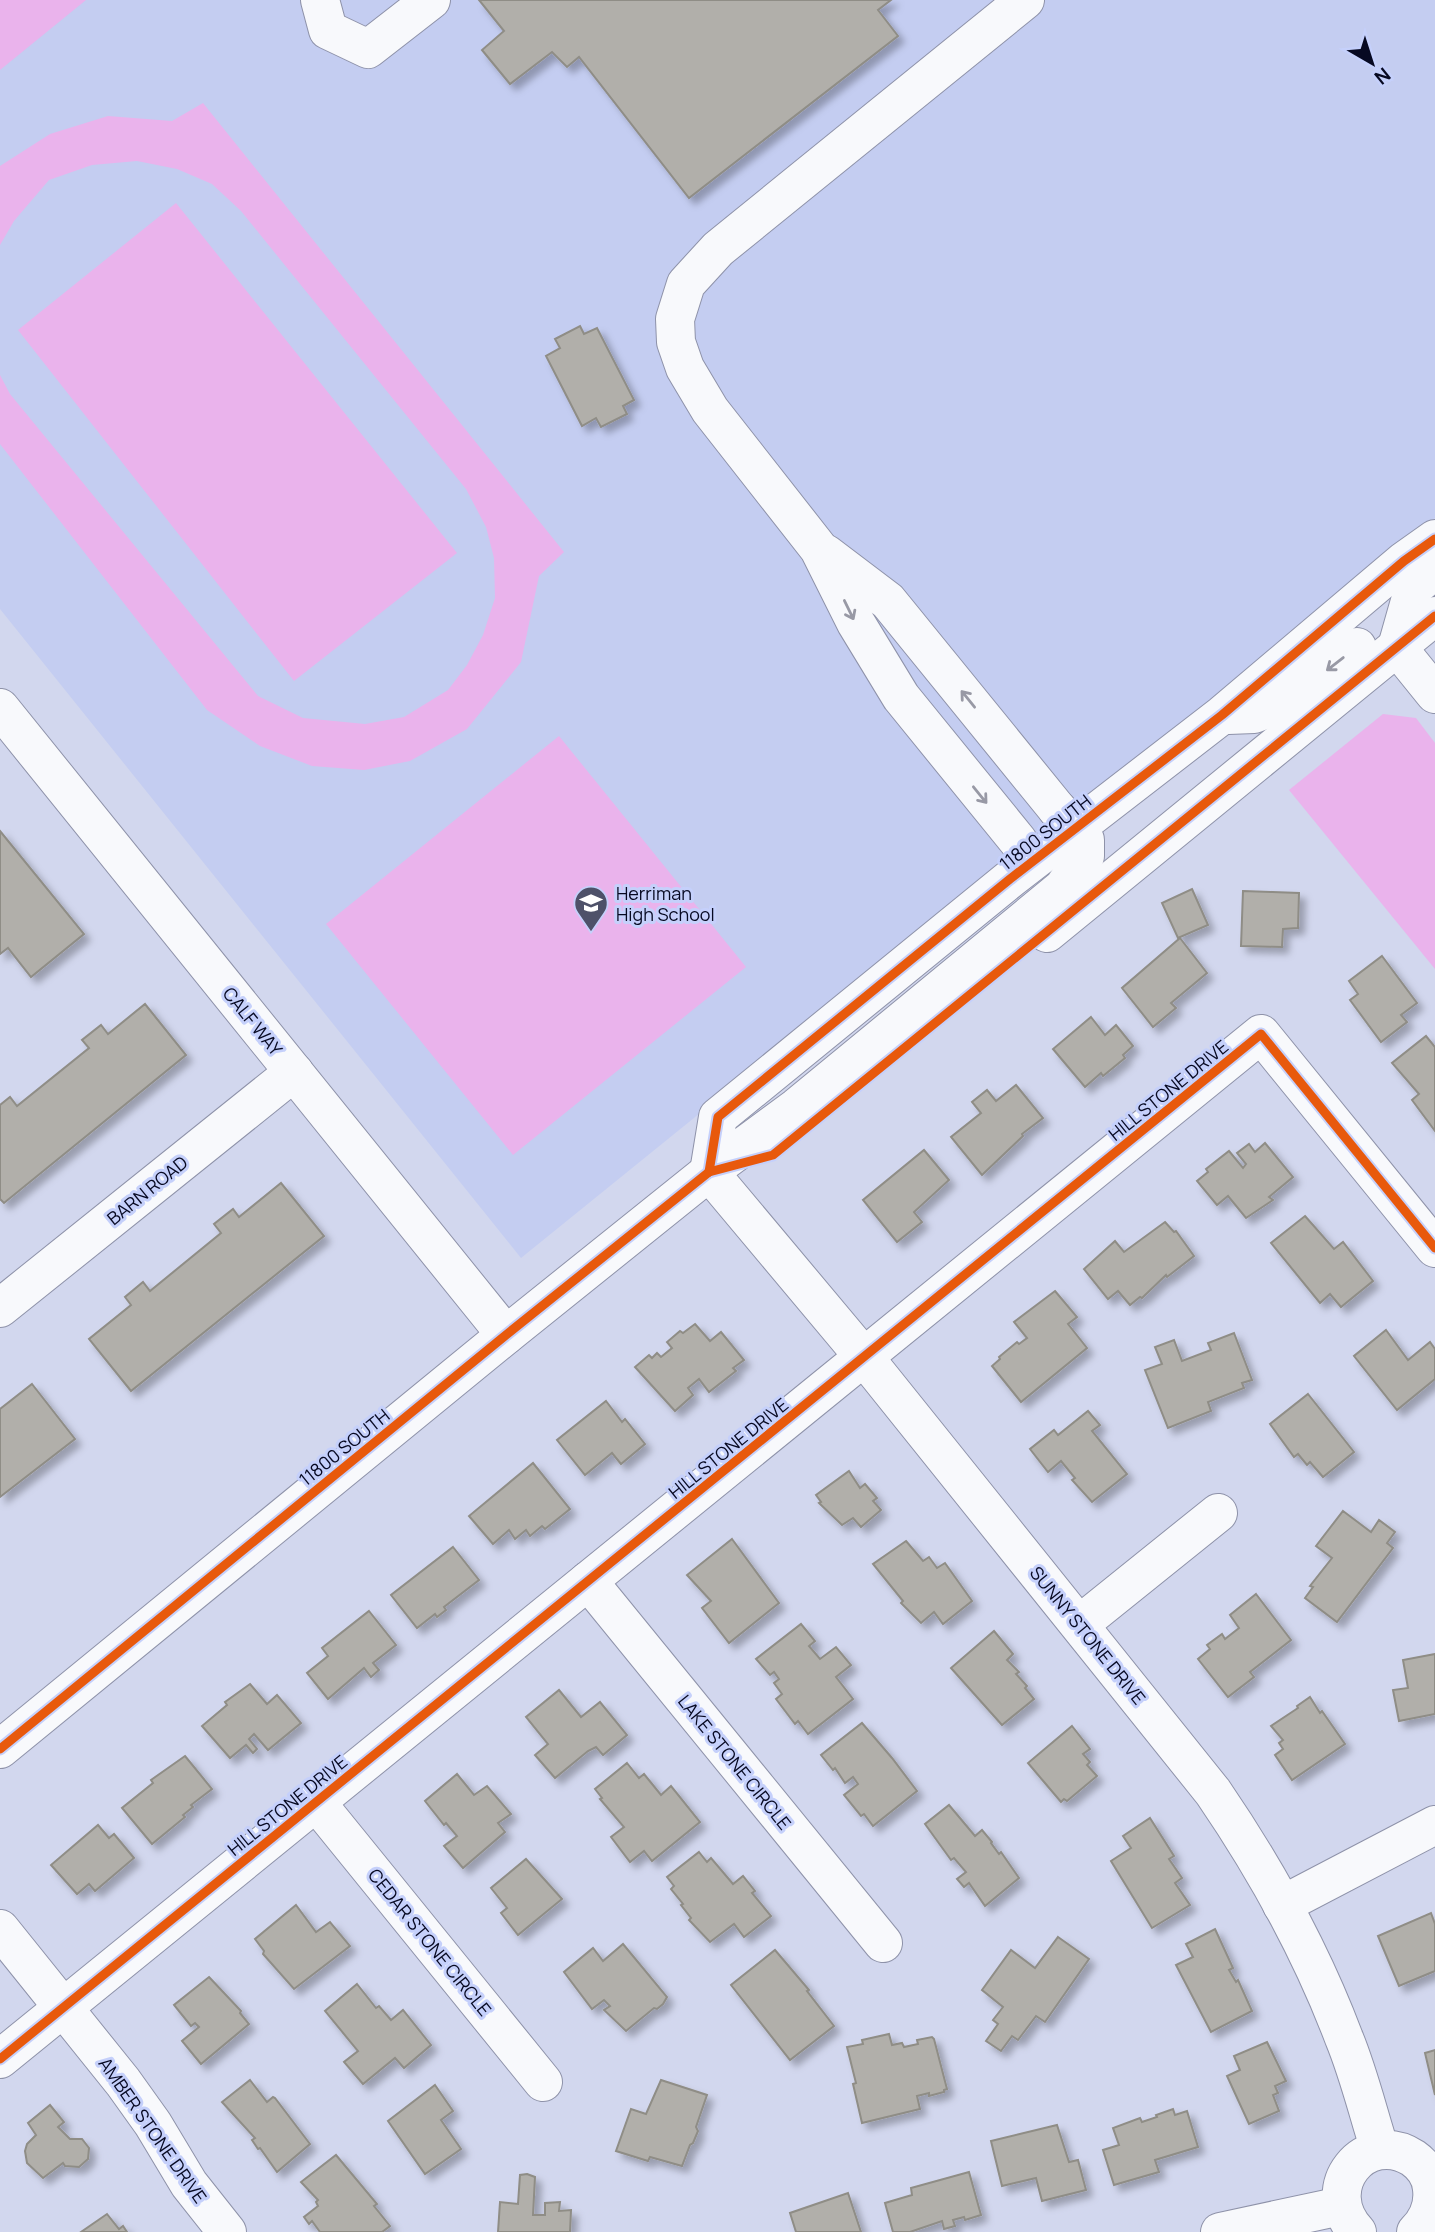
<svg xmlns="http://www.w3.org/2000/svg" width="1435" height="2232" font-family="Manrope,sans-serif">
<defs>
<filter id="shadow"><feDropShadow dx="6" dy="6" stdDeviation="3.5" flood-color="#0004"/></filter>
</defs>
<rect width="100%" height="100%" fill="#d2d7ee"/>
<path fill="#c4cdf1" d="M0 0H1435V518L521 1258 0 609Z"/>
<g fill="#eab3ec">
<path d="M0 0H86L0 70Z"/>
<path d="M203 103 564 552 539 576 521 662 467 729 410 761 364 770 312 766 260 746 207 710 0 444V375L10 394 258 696 303 718 365 724 404 717 448 690 467 665 483 635 495 598 494 558 486 527 466 489 241 211 212 184 177 169 137 161 92 165 49 180 14 221 0 245V166L50 134 108 116 172 121Z"/>
<path d="M176 203 457 553 294 681 18 330Z"/>
<path d="M1383 714 1416 718 1435 743V969L1289 790Z"/>
<path d="M559 736 746 967 513 1155 326 924Z"/>
</g>
<g fill="#b1afaa" stroke="#8f8d86" stroke-width="2" filter="url(#shadow)">
<path d="M479 0H891L878 10 898 36 689 198 579 57 567 67 552 52 510 84 482 50 504 31Z"/>
<path d="M580 326 584 334 597 328 634 400 623 406 627 414 601 427 596 418 582 426 546 356 560 348 555 339Z"/>
<path d="M0 831 84 934 31 977 8 948 0 954Z"/>
<path d="M1192 889 1208 925 1178 938 1162 903Z"/>
<path d="M1243 891 1299 893 1298 928 1283 929 1282 947 1241 946Z"/>
<path d="M1180 938 1207 973 1171 1003 1176 1008 1153 1027 1122 988Z"/>
<path d="M1382 956 1417 1003 1401 1015 1407 1022 1381 1042 1350 1000 1358 994 1349 981Z"/>
<path d="M145 1004 186 1055 4 1203 0 1199V1105L10 1097 17 1106 89 1048 82 1040 101 1025 108 1034Z"/>
<path d="M1091 1017 1105 1035 1116 1025 1133 1046 1123 1055 1125 1058 1103 1076 1101 1073 1085 1087 1053 1049Z"/>
<path d="M1426 1036 1435 1047V1131L1412 1100 1419 1094 1392 1063Z"/>
<path d="M1016 1085 1043 1118 1022 1134 1023 1136 982 1175 951 1137 981 1113 972 1102 987 1090 996 1101Z"/>
<path d="M1265 1143 1293 1177 1269 1197 1273 1200 1246 1218 1228 1196 1217 1205 1197 1181 1208 1172 1206 1169 1229 1151 1243 1168 1246 1164 1237 1153 1249 1144 1255 1152Z"/>
<path d="M924 1150 949 1180 914 1212 922 1222 897 1242 863 1200Z"/>
<path d="M281 1183 324 1236 131 1391 89 1339 131 1305 125 1297 143 1282 150 1291 221 1233 214 1224 233 1209 239 1217Z"/>
<path d="M1305 1216 1334 1249 1343 1242 1373 1281 1341 1307 1330 1294 1320 1303 1271 1243Z"/>
<path d="M1165 1222 1174 1232 1176 1231 1194 1256 1167 1277 1166 1275 1142 1298 1140 1297 1130 1305 1118 1291 1108 1299 1084 1269 1115 1241 1124 1252Z"/>
<path d="M1055 1291 1077 1317 1068 1324 1087 1348 1021 1402 992 1366 1000 1359 999 1357 1017 1342 1019 1344 1027 1338 1014 1322Z"/>
<path d="M695 1324 710 1341 721 1332 744 1360 733 1368 736 1371 709 1392 699 1379 688 1388 693 1395 675 1411 635 1367 649 1355 652 1358 657 1353 661 1357 672 1348 667 1342 680 1331 683 1333Z"/>
<path d="M1386 1330 1408 1360 1430 1342 1435 1349V1379L1397 1410 1354 1356Z"/>
<path d="M1234 1333 1252 1380 1242 1383 1244 1388 1208 1402 1211 1411 1168 1428 1145 1370 1162 1364 1155 1347 1174 1340 1182 1361 1211 1350 1208 1343Z"/>
<path d="M32 1384 75 1439 0 1497V1409Z"/>
<path d="M1308 1394 1354 1452 1323 1477 1310 1462 1307 1465 1298 1454 1294 1457 1270 1424Z"/>
<path d="M606 1401 622 1422 625 1419 645 1444 621 1464 612 1453 585 1475 557 1440Z"/>
<path d="M1088 1411 1100 1425 1092 1431 1127 1474 1092 1502 1072 1480 1075 1478 1061 1461 1048 1472 1030 1449 1054 1430 1058 1435Z"/>
<path d="M533 1463 570 1509 545 1529 542 1526 530 1536 526 1530 515 1539 509 1530 493 1544 469 1516Z"/>
<path d="M849 1471 860 1488 865 1484 877 1498 873 1501 881 1510 861 1527 853 1518 842 1525 819 1503 821 1502 816 1495Z"/>
<path d="M1343 1511 1371 1532 1379 1520 1395 1532 1387 1543 1393 1548 1337 1622 1305 1598 1313 1587 1310 1586 1332 1558 1316 1546Z"/>
<path d="M732 1539 779 1603 729 1643 702 1608 711 1601 687 1575Z"/>
<path d="M906 1541 923 1561 929 1557 937 1568 945 1563 972 1601 943 1624 934 1612 921 1623 901 1603 903 1601 873 1564Z"/>
<path d="M453 1547 479 1580 444 1607 446 1610 437 1617 435 1614 417 1628 391 1595Z"/>
<path d="M1256 1594 1291 1640 1250 1672 1254 1677 1228 1697 1198 1659 1210 1649 1207 1645 1222 1634 1225 1639 1239 1628 1230 1615Z"/>
<path d="M369 1611 396 1645 373 1663 379 1670 371 1677 364 1668 328 1699 307 1673 328 1656 322 1648Z"/>
<path d="M801 1624 815 1641 809 1646 820 1659 836 1647 851 1665 836 1677 853 1699 808 1734 798 1721 795 1724 776 1699 782 1694 774 1683 779 1679 774 1672 770 1675 756 1659Z"/>
<path d="M994 1631 1013 1654 1007 1660 1019 1672 1016 1674 1027 1686 1025 1688 1034 1699 1002 1725 951 1668Z"/>
<path d="M1435 1654V1714L1399 1721 1393 1690 1408 1688 1403 1660Z"/>
<path d="M250 1684 267 1704 277 1695 301 1723 268 1750 254 1734 249 1739 257 1749 253 1753 246 1745 230 1758 202 1726 227 1705 225 1702Z"/>
<path d="M559 1690 581 1717 600 1702 627 1735 603 1755 596 1747 588 1751 555 1778 535 1755 548 1744 526 1717Z"/>
<path d="M1310 1697 1320 1713 1322 1711 1345 1744 1292 1780 1275 1755 1283 1749 1279 1743 1283 1740 1271 1726 1298 1708 1297 1706Z"/>
<path d="M862 1723 892 1758 917 1791 873 1826 864 1814 861 1816 844 1795 858 1784 853 1777 845 1783 835 1768 833 1770 821 1755Z"/>
<path d="M1072 1726 1090 1749 1083 1754 1090 1762 1087 1765 1097 1776 1067 1801 1064 1799 1061 1802 1028 1763Z"/>
<path d="M185 1756 212 1789 191 1805 193 1807 183 1815 185 1817 152 1844 122 1808 153 1783 151 1780Z"/>
<path d="M627 1763 639 1778 644 1774 661 1795 671 1786 700 1822 652 1861 644 1851 630 1862 611 1837 624 1827 600 1799 602 1798 595 1789Z"/>
<path d="M457 1774 474 1795 487 1786 511 1814 498 1823 505 1832 463 1868 444 1846 457 1836 446 1823 444 1825 425 1801Z"/>
<path d="M949 1805 975 1836 982 1830 992 1842 991 1843 999 1854 1001 1852 1019 1878 985 1906 969 1883 964 1887 957 1879 966 1872 954 1858 951 1860 925 1824Z"/>
<path d="M1150 1818 1174 1856 1169 1859 1182 1878 1175 1883 1190 1905 1152 1928 1111 1861 1131 1848 1123 1836Z"/>
<path d="M98 1825 109 1838 114 1834 134 1858 95 1891 89 1884 77 1894 51 1865Z"/>
<path d="M699 1852 707 1862 711 1858 733 1884 743 1876 755 1891 752 1893 771 1916 744 1937 734 1924 710 1942 689 1920 691 1918 681 1905 683 1904 671 1889 674 1886 667 1877Z"/>
<path d="M526 1859 562 1899 518 1935 501 1913 507 1908 491 1888Z"/>
<path d="M296 1905 316 1932 330 1922 350 1946 294 1989 263 1954 264 1951 255 1939Z"/>
<path d="M1431 1913 1435 1924V1971L1399 1986 1378 1936Z"/>
<path d="M1215 1929 1233 1968 1229 1970 1236 1982 1238 1980 1252 2011 1211 2032 1176 1965 1193 1957 1186 1944Z"/>
<path d="M1058 1937 1089 1959 1045 2022 1036 2016 1018 2040 1012 2036 1001 2051 986 2041 998 2024 993 2020 1003 2007 982 1990 1011 1950 1035 1968Z"/>
<path d="M623 1944 667 1997 663 2004 657 2009 654 2008 626 2031 604 2010 610 2006 604 2000 592 2009 564 1972 593 1948 603 1961Z"/>
<path d="M775 1950 809 1990 807 1991 834 2026 790 2060 731 1985Z"/>
<path d="M209 1977 241 2011 240 2013 249 2024 201 2064 182 2041 199 2027 195 2023 191 2026 174 2005Z"/>
<path d="M357 1984 376 2008 379 2006 391 2020 403 2010 431 2045 404 2068 395 2058 363 2084 344 2062 358 2051 325 2011Z"/>
<path d="M889 2034 892 2045 902 2043 904 2047 918 2044 917 2040 932 2037 934 2039 947 2089 944 2090V2092L929 2096V2093L917 2096 920 2109 862 2123 853 2084 856 2083 847 2047 863 2044 862 2040Z"/>
<path d="M1267 2042 1286 2081 1275 2086 1278 2093 1273 2095 1279 2111 1249 2124 1227 2076 1240 2070 1234 2056Z"/>
<path d="M1435 2050V2095L1425 2053Z"/>
<path d="M250 2080 267 2102 273 2097 275 2098 310 2144 277 2172 260 2148 258 2149 252 2140 255 2138 222 2102Z"/>
<path d="M661 2080 707 2095 696 2127 698 2131 693 2143 690 2145 682 2166 650 2157 648 2161 616 2151 631 2109 646 2114Z"/>
<path d="M435 2085 453 2111 441 2120 461 2149 425 2174 388 2121Z"/>
<path d="M50 2105 64 2122 58 2127 70 2139H82L89 2148 88 2159 79 2167 65 2166 63 2163 43 2178 27 2163 25 2151 27 2144 36 2135 28 2123Z"/>
<path d="M1173 2109 1175 2115 1187 2111 1198 2147 1155 2160 1159 2172 1114 2185 1103 2150 1119 2145 1113 2128 1140 2118 1142 2122 1157 2117 1156 2115Z"/>
<path d="M1057 2125 1069 2162 1078 2160 1086 2190 1042 2201 1036 2178 1002 2186 991 2141Z"/>
<path d="M336 2155 377 2204 374 2206 390 2226 382 2232H320L312 2221 309 2224 304 2217 318 2206 316 2202 318 2200 301 2182Z"/>
<path d="M969 2172 981 2215 965 2220 964 2217 953 2220 955 2226 944 2229 942 2221 910 2232H893L885 2203 912 2195 911 2188Z"/>
<path d="M527 2174 535 2177 533 2215H545V2203L560 2202 559 2211 571 2210 570 2232H498L500 2202 518 2204 520 2175Z"/>
<path d="M848 2193 861 2232H796L790 2213Z"/>
<path d="M107 2214 119 2229 123 2226 127 2232H81Z"/>
</g>
<g fill="none" stroke-linecap="round" stroke-linejoin="round">
<g stroke="#8e92a9" stroke-width="40">
<g id="minor">
<path d="M320 0 328 30 368 49 431 0"/>
<path d="M826 554 888 601 1057 809"/>
<path d="M1397 647 1435 694"/>
<path d="M0 708 506 1335"/>
<path d="M1018 841 901 697 856 623 819 549 710 410 685 368 676 342 675 319 686 284 718 249 1025 0"/>
<path d="M709 1172 864 1357 1213 1792C1265 1868 1311 1951 1344 2038 1359 2074 1368 2113 1380 2150"/>
<path d="M0 1308 294 1072"/>
<path d="M588 1581 883 1943"/>
<path d="M1080 1624 1218 1513"/>
<path d="M316 1802 543 2082"/>
<path d="M1282 1905 1435 1825"/>
<path d="M0 1929 123 2082 153 2124 189 2184 227 2232"/>
<path d="M0 2059 1261 1034 1435 1248"/>
<path d="M1220 2232 1341 2206"/>
<path d="M1357 2232C1316 2188 1365 2128 1413 2158 1423 2165 1431 2176 1432 2189 1434 2206 1428 2220 1416 2232"/>
</g>
</g>
<g stroke="#8e92a9" stroke-width="40">
<g id="major">
<path d="M1397 647 1414 587 1435 570"/>
<path d="M1228 715 1254 714 1288 700 1357 647"/>
<path d="M1047 933 1435 616"/>
<path d="M709 1172 718 1117 1010 879 1222 715 1404 561 1435 539"/>
<path d="M0 1749 506 1335 709 1172 797 1107 1063 888 1085 856V840L1057 809"/>
</g>
</g>
<use href="#minor" stroke="#f8f9fc" stroke-width="38"/>
<use href="#major" stroke="#f8f9fc" stroke-width="38"/>
<g stroke="#c5d0fb" stroke-width="13">
<g id="cycleway">
<path d="M709 1172 718 1117 1010 879 1222 715 1404 561 1435 539"/>
<path d="M0 1749 506 1335 709 1172 773 1155 1435 616"/>
<path d="M0 2059 1261 1034 1435 1248"/>
</g>
</g>
<use href="#cycleway" stroke="#e8590c" stroke-width="9"/>
</g>
<defs><path id="oneway-shaft" d="M-6 0H5M1.5-3L5.5 0L1.5 3" fill="none" stroke-width="1.6" stroke-linecap="round" stroke-linejoin="round" transform="scale(1.75)"/></defs>
<g stroke="#9899a5">
<use href="#oneway-shaft" transform="translate(849 610) rotate(64)"/>
<use href="#oneway-shaft" transform="translate(1335 664) rotate(142)"/>
<use href="#oneway-shaft" transform="translate(968 699) rotate(-129)"/>
<use href="#oneway-shaft" transform="translate(980 795) rotate(51)"/>
</g>
<defs>
<g id="school-pin" transform="scale(1.75)"><path d="M0 17L-7.5 6A9.5 9.5 0 1 1 7.5 6Z" fill="#4e5169" stroke="#c5d0fb"/><path d="M0-5L7-2L0 1L-7-2ZM-4 1L0 2.5L4 1V4Q0 6-4 4Z" fill="#fff"/></g>
</defs>
<g fill-rule="evenodd">
<use href="#school-pin" x="591" y="903"/>
</g>
<g text-anchor="middle" dominant-baseline="central" stroke-width="6" stroke-linejoin="round" paint-order="stroke">
<g font-size="18" fill="#070922" stroke="#c5d0fb">
<text transform="translate(1045 832) rotate(-38)">11800 SOUTH</text>
<text transform="translate(253 1021) rotate(51)">CALF WAY</text>
<text transform="translate(1168 1090) rotate(-39)">HILL STONE DRIVE</text>
<text transform="translate(147 1190) rotate(-39)">BARN ROAD</text>
<text transform="translate(344 1447) rotate(-39)">11800 SOUTH</text>
<text transform="translate(728 1448) rotate(-39)">HILL STONE DRIVE</text>
<text transform="translate(1088 1635) rotate(51)">SUNNY STONE DRIVE</text>
<text transform="translate(735 1762) rotate(51)">LAKE STONE CIRCLE</text>
<text transform="translate(287 1805) rotate(-39)">HILL STONE DRIVE</text>
<text transform="translate(430 1942) rotate(51)">CEDAR STONE CIRCLE</text>
<text transform="translate(153 2130) rotate(55)">AMBER STONE DRIVE</text>
</g>
<g font-size="18" fill="#070922" stroke="#c5d0fb" text-anchor="start">
<text x="616" y="893">Herriman<tspan x="616" dy="21">High School</tspan></text>
</g>
</g>
<g transform="translate(1372 63) rotate(141)" stroke="#c5d0fb" stroke-width="5" paint-order="stroke">
<path d="M0-5L12 26L0 18L-12 26Z" fill="#070922"/>
<text y="-10" font-size="19" font-weight="bold" text-anchor="middle" fill="#070922">N</text>
</g>
</svg>
